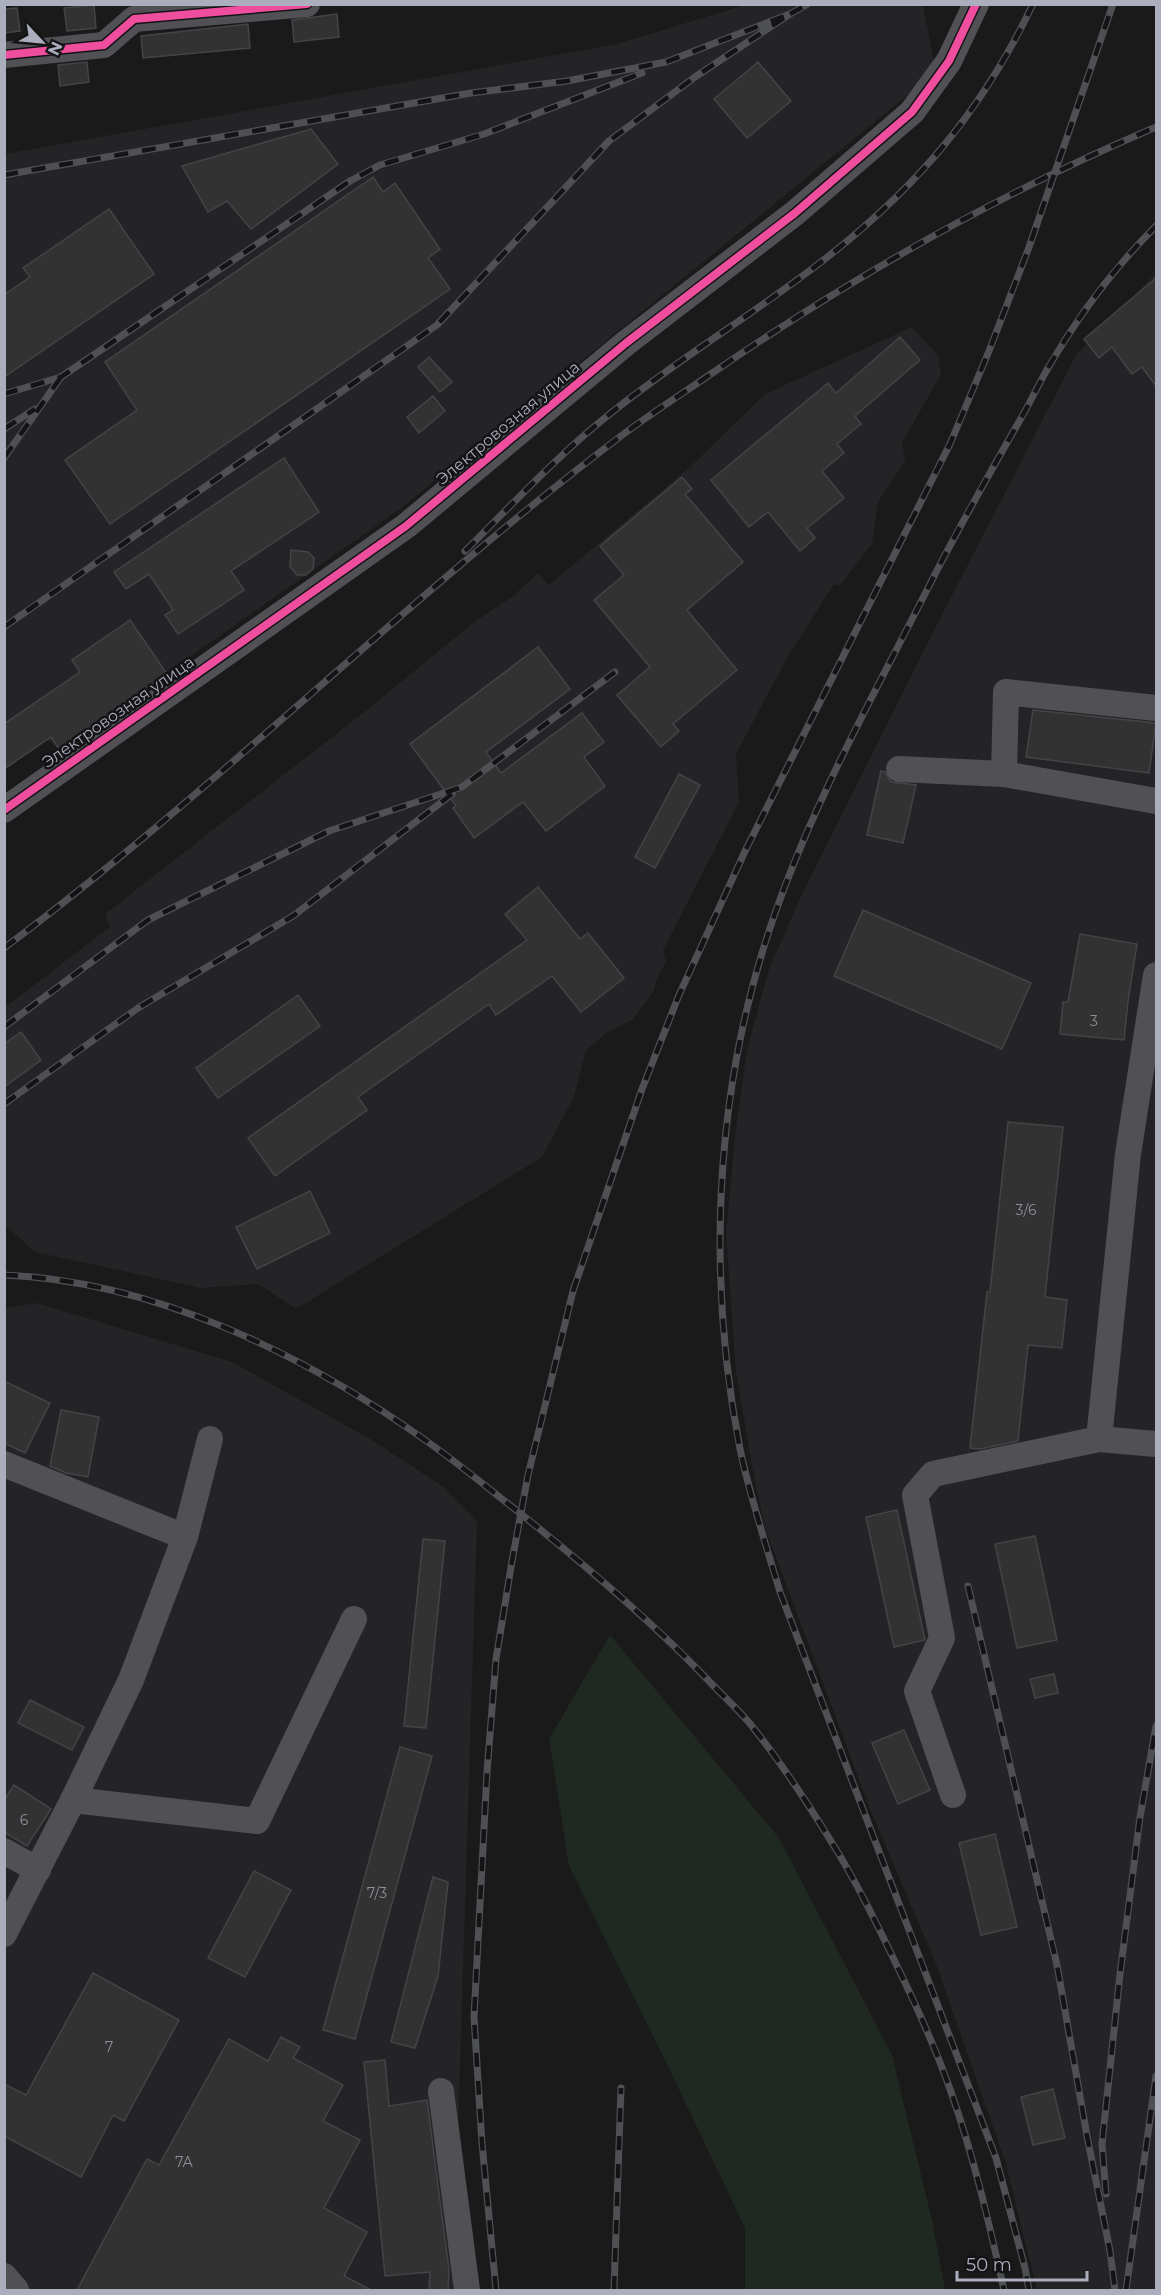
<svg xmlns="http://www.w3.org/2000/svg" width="1161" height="2295" font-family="Montserrat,sans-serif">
<rect width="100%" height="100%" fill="#1a1a1b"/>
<g fill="#242427">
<path d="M745 5H923L936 72 400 509 59 749 43 737 5 764V154L617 44Z"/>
<path d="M1156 273V2290H1037L1006 2164 936 1964 870 1809 765 1528 752 1466 736 1371 726 1234 735 1135 747 1050 769 969 802 894 928 642 1076 355Z"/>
<path d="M912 327 938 355 941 375 902 442 905 461 878 502 872 544 840 586 834 584 786 660 736 754 739 802 663 950 666 961 657 979 654 991 633 1019 606 1033 586 1050 574 1097 542 1157 296 1309 258 1284 201 1288 35 1252 5 1225V1007L110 927 105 914 363 713 473 623 512 597 538 573 549 585 691 466 765 394Z"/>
<path d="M37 1303 232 1362 372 1440 442 1486 477 1521 453 2290H5L4 1308Z"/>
</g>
<path fill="#202822" d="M610 1635 779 1838 892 2055 932 2220 945 2290H745V2228L665 2060 569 1866 549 1739Z"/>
<g fill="#323233" stroke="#434447" stroke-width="1.5">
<path d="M94 5 96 28 67 31 64 8Z"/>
<path d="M17 8 20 31 4 33V9Z"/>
<path d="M337 14 339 37 294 42 292 20Z"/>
<path d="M248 24 250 48 143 58 141 36Z"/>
<path d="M87 62 89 82 60 86 58 65Z"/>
<path d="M758 62 791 101 747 138 714 99Z"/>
<path d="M311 129 338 164 251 229 227 201 208 212 182 166Z"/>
<path d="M373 177 383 192 395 183 440 249 428 258 450 289 110 524 65 460 137 410 105 362Z"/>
<path d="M109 209 154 274 4 377V295L30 277 23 268Z"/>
<path d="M1156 278V386L1142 367 1132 374 1112 347 1099 358 1084 339Z"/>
<path d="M900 337 920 360 855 416 861 424 837 444 844 453 822 471 844 498 807 528 815 538 800 551 768 512 749 527 711 480 828 383 836 393Z"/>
<path d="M429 357 452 382 440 392 418 367Z"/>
<path d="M433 396 445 411 419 433 407 417Z"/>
<path d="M284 458 319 512 231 571 244 590 178 634 165 615 173 610 149 574 126 589 114 572Z"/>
<path d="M682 477 692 489 685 494 743 562 687 610 737 670 673 724 679 731 661 747 617 695 650 667 594 600 624 575 600 546Z"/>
<path d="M291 550 308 552 314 558 313 569 306 575H297L290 567Z"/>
<path d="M130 620 167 674 59 749 51 737 4 769V724L80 672 72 660Z"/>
<path d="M538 647 570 689 486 752 501 773 582 713 604 742 584 757 605 786 546 831 523 802 474 838 453 808 456 806 410 744Z"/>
<path d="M1033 710 1156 723 1149 773 1026 757Z"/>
<path d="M881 771 885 772 891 782 916 785 903 843 867 835Z"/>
<path d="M679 774 700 785 655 868 635 857Z"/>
<path d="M538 887 580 939 588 933 624 978 581 1012 552 976 496 1015 489 1004 358 1097 367 1110 275 1176 248 1138 527 940 505 914Z"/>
<path d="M863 910 1031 983 1002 1049 834 976Z"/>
<path d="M1080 934 1137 944 1128 1001 1124 1040 1060 1034 1063 1002H1068Z"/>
<path d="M298 995 320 1026 218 1098 196 1068Z"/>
<path d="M21 1032 41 1060 4 1087V1044Z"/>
<path d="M1008 1122 1063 1127 1045 1297 1067 1300 1062 1348 1028 1345 1018 1441 980 1449 970 1448 987 1292H990Z"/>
<path d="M310 1191 330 1233 257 1269 236 1227Z"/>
<path d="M4 1381 50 1403 25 1453 4 1443Z"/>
<path d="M61 1410 99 1417 88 1477 66 1473 50 1466Z"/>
<path d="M897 1510 925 1640 894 1647 866 1517Z"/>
<path d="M1035 1536 1057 1640 1017 1648 995 1544Z"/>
<path d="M423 1539 445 1541 426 1728 404 1726Z"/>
<path d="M1054 1674 1058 1693 1035 1698 1030 1679Z"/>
<path d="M30 1700 84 1727 72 1750 18 1723Z"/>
<path d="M904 1730 930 1790 898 1804 872 1743Z"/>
<path d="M400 1747 432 1756 355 2039 323 2030Z"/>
<path d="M14 1785 51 1809 27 1846 4 1832V1800Z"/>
<path d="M995 1834 1017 1927 981 1935 959 1843Z"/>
<path d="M254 1871 291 1890 245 1977 208 1958Z"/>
<path d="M433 1877 448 1882 438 1976 415 2048 391 2042Z"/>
<path d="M93 1973 179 2020 124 2121 113 2115 81 2177 4 2136V2084L26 2095Z"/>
<path d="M281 2037 300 2047 293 2058 343 2085 323 2121 360 2140 324 2208 367 2232 344 2276 371 2290H77L147 2159 159 2165 229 2039 268 2061Z"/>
<path d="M385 2060 389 2106 427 2100 449 2270 448 2290H429L430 2272 385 2276 364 2062Z"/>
<path d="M1053 2089 1065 2138 1033 2145 1021 2097Z"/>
</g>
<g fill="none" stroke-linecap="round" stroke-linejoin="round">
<g stroke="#505055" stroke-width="26">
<path d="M4 55 104 45 134 19 307 4"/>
<path d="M899 769 1004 774 1156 801"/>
<path d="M1004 774 1006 692 1156 708"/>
<path d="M4 810 406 526 626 343 795 213 912 112 949 61 976 4"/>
<path d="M1099 1439 1128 1154 1156 975"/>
<path d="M4 1464 185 1537 131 1680 73 1800 4 1934"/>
<path d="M185 1537 210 1439"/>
<path d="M953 1795 917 1691 942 1638 915 1495 933 1474 1099 1439 1156 1444"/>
<path d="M73 1800 257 1821 354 1619"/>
<path d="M4 1851 38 1870"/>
<path d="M441 2091 467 2290"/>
<path d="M4 2276 16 2290"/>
</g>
<g stroke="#4f5053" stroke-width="7">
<g id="rail">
<path d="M790 14 808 4"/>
<path d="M4 175 471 93 567 81 666 62 790 14 695 77 609 141 437 325 4 627"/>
<path d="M4 394 61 377 350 181 380 165 484 134 642 73"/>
<path d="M4 429 35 409"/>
<path d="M4 458 61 377"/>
<path d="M465 551C511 506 556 457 606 417 677 359 758 312 830 255 920 184 983 109 1033 4"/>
<path d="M4 948C220 787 410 594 625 433 652 413 680 395 708 376 849 279 998 194 1156 127"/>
<path d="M4 1027 148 920 329 831 462 787 615 672"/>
<path d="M4 1104 138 1008 293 916 452 794"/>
<path d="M4 1275C154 1281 305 1355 425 1440 458 1463 489 1489 521 1514 585 1565 647 1617 704 1676 719 1692 737 1708 751 1725 780 1761 805 1799 829 1838 855 1879 876 1922 897 1966 917 2007 936 2049 951 2092 974 2157 989 2223 1004 2290"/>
<path d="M968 1586 1057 1965 1087 2136 1110 2251 1115 2290"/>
<path d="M1106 2194 1102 2144 1120 1974 1140 1817 1156 1726"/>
<path d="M496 2290 482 2143 474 2017 487 1772 496 1659 512 1561 528 1475 573 1291 642 1089 679 995 747 847 950 444 989 351 1028 250 1113 4"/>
<path d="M614 2290 621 2088"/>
<path d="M1029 2290 1025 2268 996 2158 780 1592C766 1545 750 1497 740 1449 707 1279 714 1099 768 934 807 814 870 702 927 590 956 532 988 476 1020 420 1030 403 1038 385 1048 368 1078 316 1114 268 1156 226"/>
<path d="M1126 2290 1156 2076"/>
</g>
</g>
<use href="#rail" stroke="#141417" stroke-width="4.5" stroke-dasharray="14" stroke-linecap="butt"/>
<g stroke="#141417" stroke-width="11">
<g id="cycleway">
<path d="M4 55 104 45 134 19 307 4"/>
<path d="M4 810 406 526 626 343 795 213 912 112 949 61 976 4"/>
</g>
</g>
<use href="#cycleway" stroke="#ef4d9e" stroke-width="8"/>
</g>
<g text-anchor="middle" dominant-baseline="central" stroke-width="5" stroke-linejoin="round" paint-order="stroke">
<g font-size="14" fill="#8d8f9a">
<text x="1094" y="1021">3</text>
<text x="1026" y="1210">3/6</text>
<text x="24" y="1820">6</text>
<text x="377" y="1893">7/3</text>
<text x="109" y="2047">7</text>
<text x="184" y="2162">7А</text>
</g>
<g font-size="16" fill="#abaebc" stroke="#141417">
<text transform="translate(508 423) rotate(-40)">Электровозная улица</text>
<text transform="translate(118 712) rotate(-35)">Электровозная улица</text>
</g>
</g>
<rect width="1161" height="2295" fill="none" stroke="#abaebc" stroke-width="12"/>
<g transform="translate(42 42) rotate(116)" stroke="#141417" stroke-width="4.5" paint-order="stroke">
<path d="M0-4.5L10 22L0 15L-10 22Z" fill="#abaebc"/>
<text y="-9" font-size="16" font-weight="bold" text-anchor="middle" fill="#abaebc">N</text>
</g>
<path d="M957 2271v9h130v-9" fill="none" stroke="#abaebc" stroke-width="3"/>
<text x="966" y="2271" font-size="18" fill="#abaebc" stroke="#141417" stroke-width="4.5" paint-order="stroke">50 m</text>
</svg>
